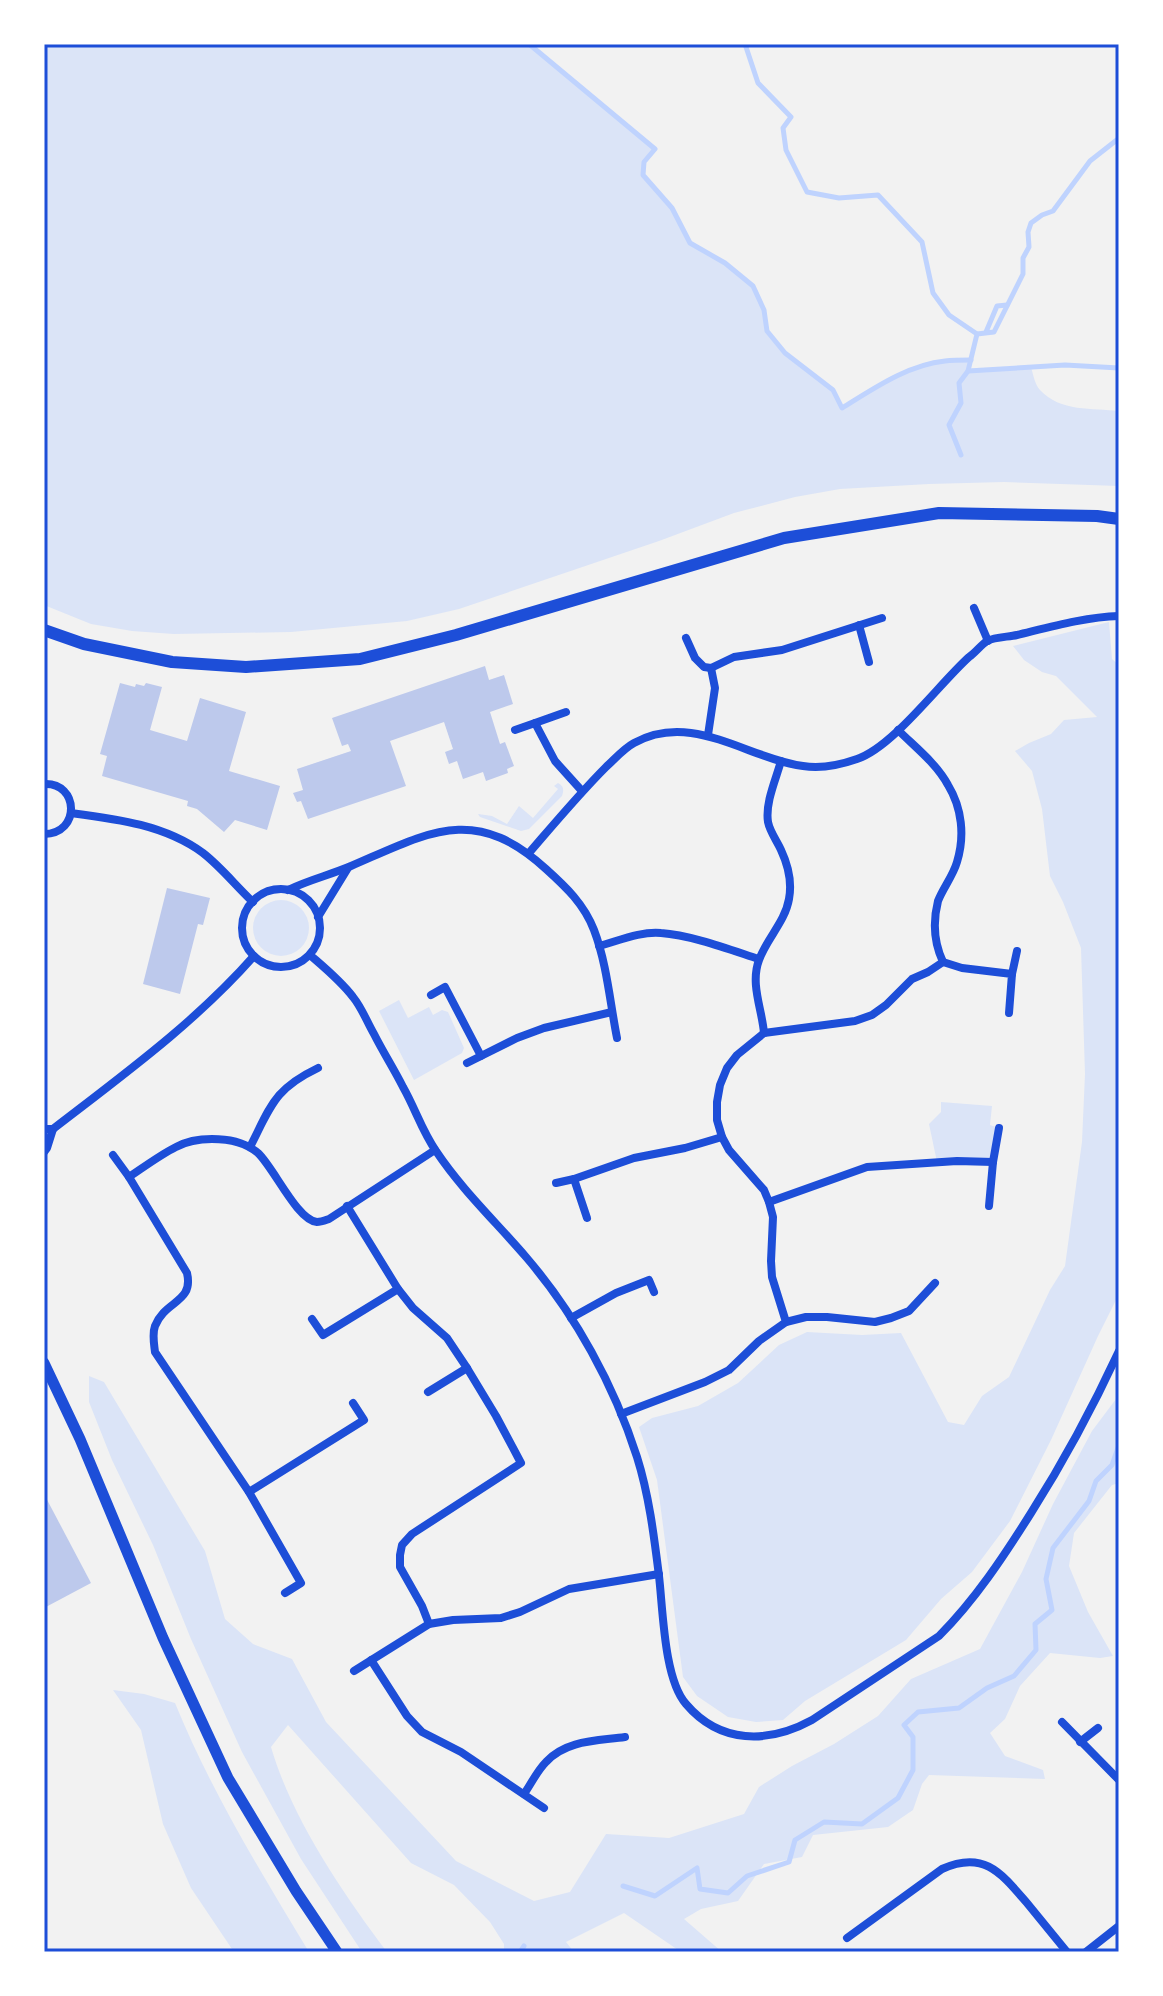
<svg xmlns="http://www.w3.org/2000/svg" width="1163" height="1996" font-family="'Sofia Sans Condensed',sans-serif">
<rect width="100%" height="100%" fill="#f2f2f2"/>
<g fill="#dbe4f7">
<path d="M44 44H529L655 149 644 162 643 175 672 208 690 243 725 263 753 286 764 310 767 331 785 353 833 390 842 408C875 390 906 365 945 361 953 360 962 360 971 360L969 371 1031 367C1033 374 1035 385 1040 390 1060 412 1093 408 1119 411V486L1004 482 929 484 840 489 795 497 734 513 659 541 459 609 407 621 291 632 174 634 132 631 91 624 44 605Z"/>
<path d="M1109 622 1112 659 1119 665V1294L1098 1336 1051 1440 1010 1521 972 1572 941 1599 906 1640 805 1701 783 1720 756 1722 728 1717 697 1696 683 1677 657 1480 639 1427 652 1418 698 1406 738 1383 779 1345 807 1332 862 1335 901 1333 948 1422 964 1425 982 1396 1009 1377 1050 1290 1065 1266 1082 1142 1085 1074 1081 948 1063 902 1050 876 1042 809 1032 771 1015 751 1029 743 1051 734 1064 720 1097 717 1056 676 1042 672 1024 660 1013 646Z"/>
<path d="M558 783C564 786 564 790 562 796L529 829 521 831 480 817 478 814 492 816 507 824 519 806 533 818 558 789 554 786Z"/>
<circle cx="281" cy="928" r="28"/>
<path d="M399 1000 408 1018 429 1007 433 1015 442 1010 448 1012 464 1048 462 1053 414 1080 379 1011Z"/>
<path d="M941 1102 992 1106 990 1125 999 1128 993 1162H937L929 1124 941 1112Z"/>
<path d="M89 1376 104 1382 205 1551 225 1619 253 1644 292 1659 326 1722 456 1861 534 1901 570 1892 606 1834 669 1838 744 1814 759 1787 792 1766 834 1744 878 1716 911 1679 980 1649 1022 1572 1053 1504 1092 1431 1119 1395V1483L1112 1485 1074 1533 1069 1566 1088 1612 1113 1656 1100 1658 1050 1653 1020 1686 1005 1719 990 1733 1005 1756 1043 1770 1045 1779 929 1775 922 1784 913 1810 888 1827 813 1835 802 1857 764 1864 738 1901 701 1909 684 1919 722 1952H681L624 1913 566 1942 574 1952H504V1944L490 1922 454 1885 411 1863 288 1725 271 1747C292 1819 342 1892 387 1952H362L301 1859 242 1752 191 1639 153 1545 112 1460 89 1402Z"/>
<path d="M113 1690 144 1694 175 1703C211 1791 260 1871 309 1952H234L191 1888 163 1824 141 1730Z"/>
</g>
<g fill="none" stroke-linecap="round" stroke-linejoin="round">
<g stroke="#bfd3fe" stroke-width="5">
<path d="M529 44 655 149 644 162 643 175 672 208 690 243 725 263 753 286 764 310 767 331 785 353 833 390 842 408C873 389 907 365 945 361 953 360 962 360 971 360"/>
<path d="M745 44 758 83 791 117 783 128 786 150 807 192 839 198 878 195 922 242 933 293 949 315 977 334 968 371 959 383 961 403 949 425 961 455"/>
<path d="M986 332 997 306 1007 305"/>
<path d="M977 334 994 332 1023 274V258L1029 247 1028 232 1031 223 1042 215 1053 211 1090 161 1118 139 1119 135"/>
<path d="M968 371 1065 365 1119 368"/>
<path d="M623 1886 655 1896 697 1868 700 1889 728 1893 747 1876 789 1862 795 1840 824 1822 862 1824 898 1798 913 1770V1737L904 1725 918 1712 959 1708 987 1688 1014 1676 1036 1650 1035 1624 1052 1610 1046 1579 1053 1548 1089 1501 1096 1481 1112 1465 1119 1445"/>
<path d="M520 1952 524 1946"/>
</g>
</g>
<g fill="#bdc9ec">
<path d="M485 666 489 680 504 675 513 704 490 712 500 744 505 742 514 766 507 769 508 773 486 781 483 772 463 779 457 761 449 764 445 752 453 749 444 722 390 741 406 786 308 819 301 801 297 802 293 793 303 790 297 769 351 751 348 744 342 746 332 718Z"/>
<path d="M120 683 135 687 136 684 144 686 146 683 162 687 150 730 187 741 200 698 246 712 229 771 280 786 267 830 235 820 224 832 197 809 187 806 188 801 102 776 107 756 100 754Z"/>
<path d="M167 888 210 898 203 925 198 924 180 994 143 984Z"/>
<path d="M44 1494 91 1583 44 1608Z"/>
</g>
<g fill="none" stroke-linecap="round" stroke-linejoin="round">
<g stroke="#1d4ed8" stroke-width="8">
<path d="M974 608 988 641"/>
<path d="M859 625 869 662"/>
<path d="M686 638 695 658 704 667 711 668 734 657 782 650 882 618"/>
<path d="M566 712 535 723 555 761 582 791"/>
<path d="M515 730 535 723"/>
<path d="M708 735 715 688 711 668"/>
<path d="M44 784C79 782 81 834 44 834"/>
<path d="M71 813C117 819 165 825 203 853 221 867 236 886 253 902"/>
<path d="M529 853C554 824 579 794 606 767 615 759 623 749 634 743 692 711 746 758 803 766 822 769 840 765 857 759 893 747 939 684 969 657 975 653 981 645 987 641 995 637 1008 637 1017 635 1050 627 1085 617 1119 616"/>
<circle cx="281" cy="928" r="39"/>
<path d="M288 890C308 880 330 875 351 866 428 833 474 803 546 869 566 887 584 904 594 930 607 964 610 1003 617 1038"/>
<path d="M318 917 348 868"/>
<path d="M599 946C618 941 641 931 661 933 691 935 731 950 759 959"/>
<path d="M310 955C325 968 341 981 353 997 362 1008 367 1022 374 1034 383 1052 394 1069 403 1087 415 1108 422 1131 436 1151 462 1190 496 1222 526 1257 575 1314 614 1385 637 1457 649 1495 654 1536 659 1576 663 1610 664 1679 686 1704 720 1744 768 1744 812 1720L939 1636C975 1600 1004 1556 1031 1513 1064 1461 1093 1407 1119 1351"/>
<path d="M943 962 962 968 1012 974 1009 1013"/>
<path d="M1012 974 1017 951"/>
<path d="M431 995 445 987 481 1056 517 1038 544 1028 612 1012"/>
<path d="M764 1033C762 1009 750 984 759 960 767 938 785 922 789 899 792 883 788 865 781 850 777 841 770 832 768 822 765 803 776 779 781 761"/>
<path d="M467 1063 481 1056"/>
<path d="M44 1129H53C123 1075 196 1022 254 956"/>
<path d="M250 1147C271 1106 274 1089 318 1068"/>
<path d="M44 1152 47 1148 53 1129"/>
<path d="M113 1155 129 1177 187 1273C194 1303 165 1300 155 1326 152 1334 154 1343 155 1352L249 1492 301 1583 285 1593"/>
<path d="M129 1177C144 1167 160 1155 176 1147 187 1141 200 1139 212 1139 228 1139 245 1142 258 1153 274 1168 297 1220 317 1222 321 1222 326 1220 329 1219L435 1150"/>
<path d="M574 1179 587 1218"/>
<path d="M556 1183 574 1179 634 1158 685 1148 722 1137"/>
<path d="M769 1202 867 1167 957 1161 993 1162"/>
<path d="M347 1206 398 1289 413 1308 447 1338 467 1368"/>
<path d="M989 1206 993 1162 999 1128"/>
<path d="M571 1318 616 1293 649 1280 654 1292"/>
<path d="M312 1319 323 1335 398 1289"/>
<path d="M786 1322 806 1317H827L875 1322 891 1318 909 1311 935 1283"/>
<path d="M428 1392 467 1368 496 1416 521 1463 412 1534 402 1545 400 1555V1567L422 1606 429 1624"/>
<path d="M621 1414 705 1382 729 1370 759 1341 786 1322 772 1277 771 1261 773 1217 769 1202 764 1190 729 1150 722 1137 717 1120V1102L720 1085 727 1068 737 1055 764 1033 855 1021 872 1015 886 1005 912 979 928 972 943 962C934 943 933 921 938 901 943 888 953 876 957 862 965 836 962 808 948 785 936 763 915 747 898 730"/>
<path d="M249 1492 364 1420 353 1403"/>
<path d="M371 1660 407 1716 422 1732 461 1752 544 1808"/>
<path d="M354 1671 429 1624 453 1620 501 1618 520 1612 569 1589 659 1574"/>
<path d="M1062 1722 1119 1780"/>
<path d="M1080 1742 1098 1728"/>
<path d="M524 1794C531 1784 537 1771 546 1762 566 1740 597 1741 625 1737"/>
<path d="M847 1938 942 1869C984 1850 1001 1873 1027 1903 1040 1919 1054 1936 1067 1952"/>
<path d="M1086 1952 1119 1926"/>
</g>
<path stroke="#1d4ed8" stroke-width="11" d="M44 1363 80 1439 163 1638 228 1778 296 1891 337 1952"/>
<path stroke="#1d4ed8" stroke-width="12" d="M44 630 84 644 172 662 246 667 360 659 456 635 784 538 939 513 1097 516 1119 519"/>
</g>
<rect width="1163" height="1996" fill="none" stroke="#ffffff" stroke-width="92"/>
<rect x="46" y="46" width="1071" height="1904" fill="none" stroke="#1d4ed8" stroke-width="3"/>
</svg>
